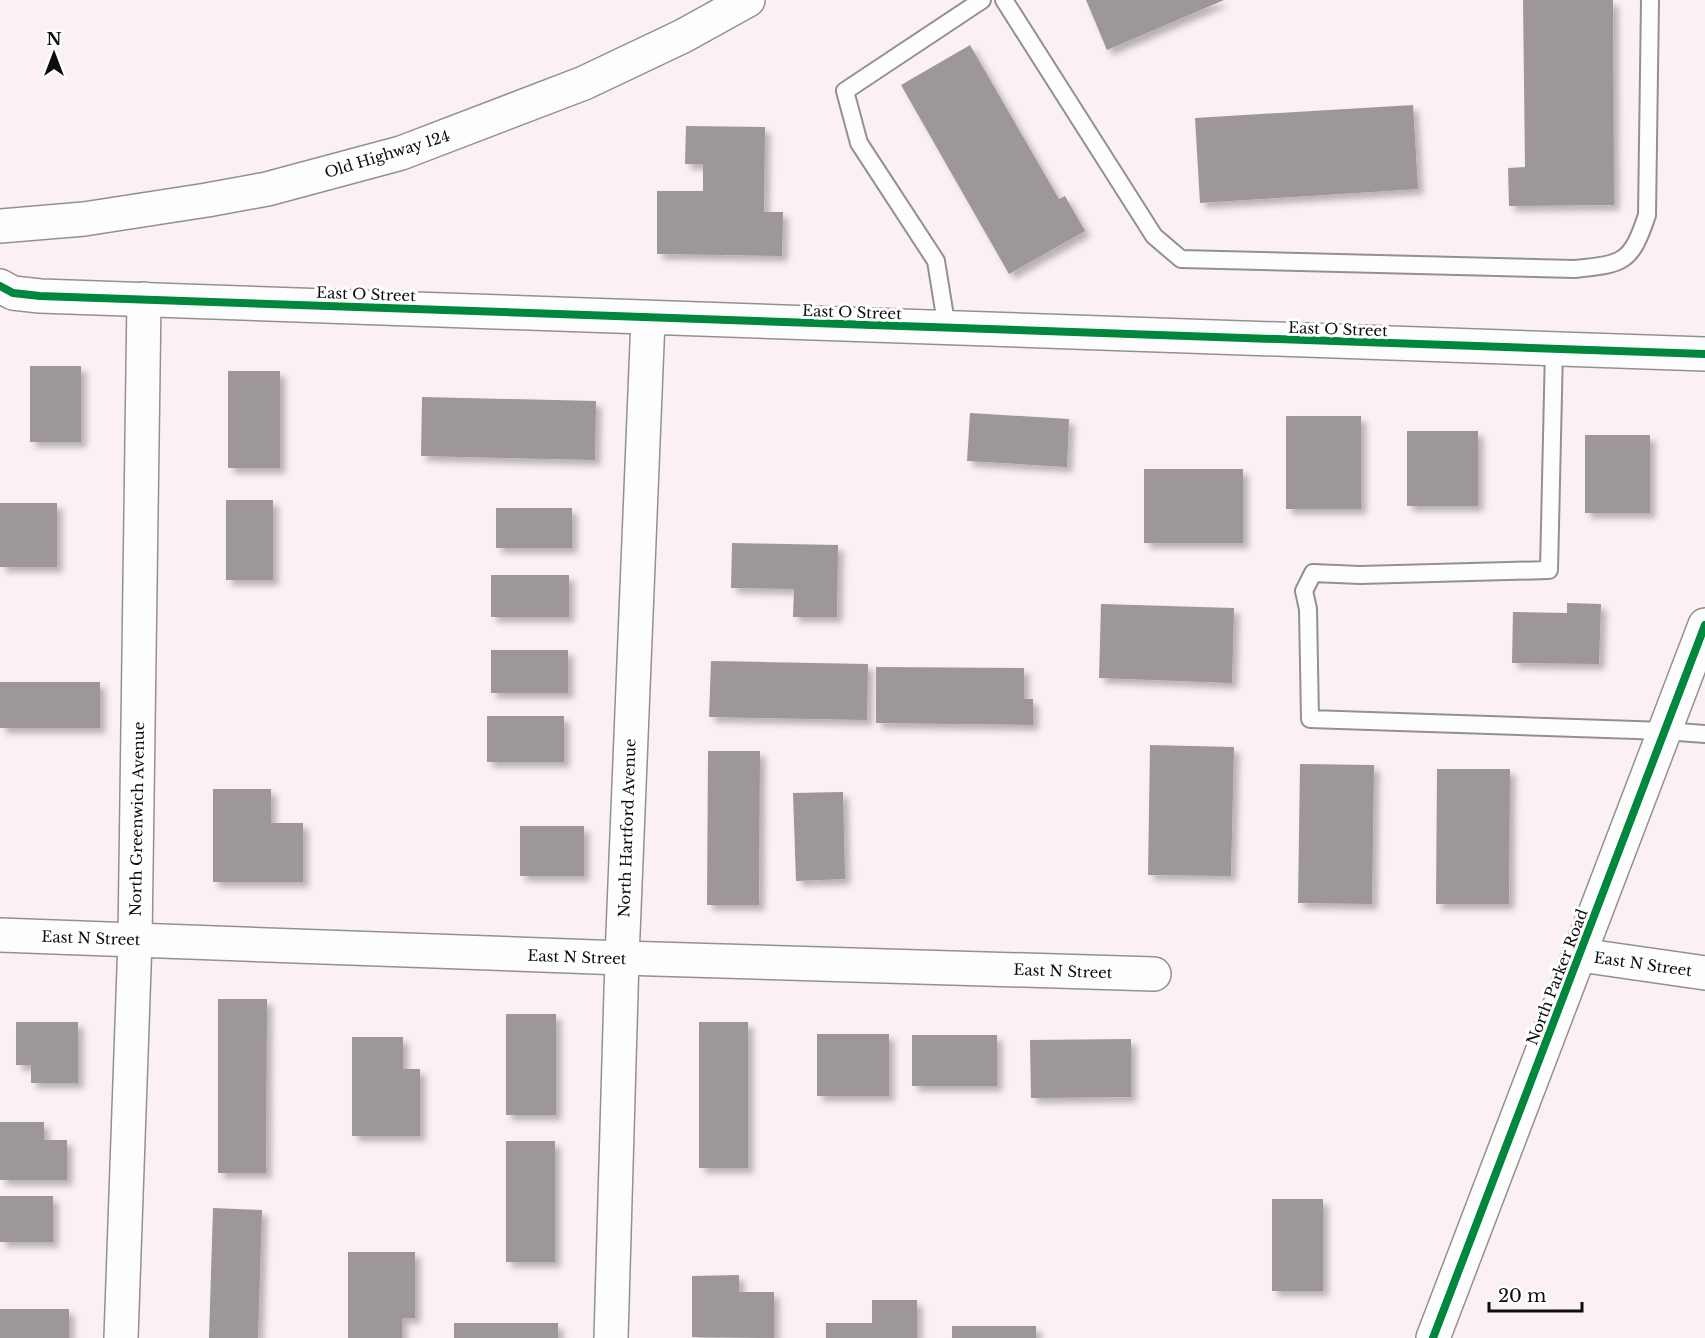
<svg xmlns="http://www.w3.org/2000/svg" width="1705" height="1338" font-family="'Libre Baskerville',serif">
<defs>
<filter id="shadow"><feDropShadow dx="5.5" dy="5.5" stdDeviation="3" flood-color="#0004"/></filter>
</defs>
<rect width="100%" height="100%" fill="#fbf1f3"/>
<g fill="#9e9799" filter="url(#shadow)">
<path d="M1086 0H1224L1107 50Z"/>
<path d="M1523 0H1613L1614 205 1509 206 1508 168 1525 167Z"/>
<path d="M970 45 1059 199 1065 196 1085 231 1009 274 901 85Z"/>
<path d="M1413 105 1418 189 1200 203 1195 118Z"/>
<path d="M686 126 765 127 764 212H783L782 256 657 254V191H703V164H685Z"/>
<rect x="30" y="366" width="51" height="76"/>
<rect x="228" y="371" width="52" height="97"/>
<path d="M422 397 596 401 595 460 421 456Z"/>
<path d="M970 413 1069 419 1067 467 967 461Z"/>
<rect x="1286" y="416" width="75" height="93"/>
<rect x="1407" y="431" width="71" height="75"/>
<rect x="1585" y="435" width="65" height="78"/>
<rect x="1144" y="469" width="99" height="74"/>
<rect x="226" y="500" width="47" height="80"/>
<rect x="0" y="503" width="57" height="64"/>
<rect x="496" y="508" width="76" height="40"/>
<path d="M732 543 838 545 837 617H793L794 589 731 588Z"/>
<rect x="491" y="575" width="78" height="42"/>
<path d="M1567 603 1601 604 1599 664 1512 663 1513 612 1567 613Z"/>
<path d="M1101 604 1234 608 1232 683 1099 678Z"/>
<rect x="491" y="650" width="77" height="43"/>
<path d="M711 661 868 664 867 720 709 717Z"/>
<path d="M876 667 1024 668V699H1033V725L876 723Z"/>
<rect x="0" y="682" width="100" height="46"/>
<rect x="487" y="716" width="77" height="46"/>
<path d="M1150 745 1234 747 1231 876 1148 875Z"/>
<path d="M708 751H760L759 905H707Z"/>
<path d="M1300 764 1374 765 1372 904 1298 903Z"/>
<path d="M1437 769H1510L1509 904H1436Z"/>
<path d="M213 789H271V823H303V882H213Z"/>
<path d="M843 792 845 879 796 881 793 793Z"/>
<rect x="520" y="826" width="64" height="50"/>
<path d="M218 999H267L266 1173H218Z"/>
<rect x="506" y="1014" width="50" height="101"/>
<path d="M16 1022H78V1083H31V1065H16Z"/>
<rect x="699" y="1022" width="49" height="146"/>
<rect x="817" y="1034" width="72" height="62"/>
<rect x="912" y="1035" width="85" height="51"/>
<path d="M352 1037H403V1069H420V1136H352Z"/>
<path d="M1131 1039V1097L1031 1098 1030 1040Z"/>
<path d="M0 1122H44V1140H67V1180H0Z"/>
<rect x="506" y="1141" width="49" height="121"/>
<rect x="0" y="1196" width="53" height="46"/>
<rect x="1272" y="1199" width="51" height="92"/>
<path d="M213 1208 262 1210 258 1338H209Z"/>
<path d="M348 1252H415V1318H402V1338H348Z"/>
<path d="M739 1275V1292H774V1338L692 1337V1276Z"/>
<path d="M872 1300H917V1338H826V1323H872Z"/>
<rect x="0" y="1309" width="69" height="29"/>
<rect x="454" y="1323" width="104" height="15"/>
<rect x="952" y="1326" width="84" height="12"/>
</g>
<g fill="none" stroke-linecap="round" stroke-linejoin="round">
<g stroke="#949091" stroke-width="20">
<g id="service">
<path d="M1004 0 1154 236 1181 259 1575 269C1624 264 1631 263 1647 215L1650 0"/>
<path d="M947 329 936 261 859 143 845 91 982 0"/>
<path d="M1554 349 1549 570 1360 575 1313 573 1304 591 1308 609 1310 719 1665 731 1705 734"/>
</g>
</g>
<g stroke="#949091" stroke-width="36">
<g id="minor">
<path d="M0 935 622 958 1154 974"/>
<path d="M1580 955 1705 973"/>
<path d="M121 1338 135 940 144 299"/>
<path d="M611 1338 622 958 648 319"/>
</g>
</g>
<g stroke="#949091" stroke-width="36">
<g id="tertiary">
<path d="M0 226 84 219 207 200 267 189 401 153 584 83 683 36 748 0"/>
<path d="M0 286 13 293 40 296 1705 354"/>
<path d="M1433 1338 1705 625"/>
</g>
</g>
<use href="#service" stroke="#fefdfd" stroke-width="16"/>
<use href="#minor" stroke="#fefdfd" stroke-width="33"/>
<use href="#tertiary" stroke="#fefdfd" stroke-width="33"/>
<g stroke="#fff" stroke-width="11">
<g id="cycleway">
<path d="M0 286 13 293 40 296 1705 354"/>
<path d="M1433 1338 1705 625"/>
</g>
</g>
<use href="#cycleway" stroke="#00873e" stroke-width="8"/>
</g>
<g text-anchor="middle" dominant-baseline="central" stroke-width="6" stroke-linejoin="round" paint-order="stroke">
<g font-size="15" fill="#0d0d0d" stroke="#fff">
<text transform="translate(387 154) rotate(-17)">Old Highway 124</text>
<text transform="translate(366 294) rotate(2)">East O Street</text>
<text transform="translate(852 312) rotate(2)">East O Street</text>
<text transform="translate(1338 329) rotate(2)">East O Street</text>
<text transform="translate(137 819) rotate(-89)">North Greenwich Avenue</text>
<text transform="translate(627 828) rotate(-88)">North Hartford Avenue</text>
<text transform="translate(91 938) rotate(2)">East N Street</text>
<text transform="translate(577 957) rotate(2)">East N Street</text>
<text transform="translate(1643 964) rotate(8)">East N Street</text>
<text transform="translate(1063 971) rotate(2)">East N Street</text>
<text transform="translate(1557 977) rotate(-69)">North Parker Road</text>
</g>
</g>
<g transform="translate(54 54)" stroke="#ffffff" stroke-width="4.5" paint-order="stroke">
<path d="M0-4.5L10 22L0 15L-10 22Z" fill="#0d0d0d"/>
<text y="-9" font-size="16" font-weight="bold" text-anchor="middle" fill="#0d0d0d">N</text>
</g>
<path d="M1489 1302v9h93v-9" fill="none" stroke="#0d0d0d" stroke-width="3"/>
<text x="1498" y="1302" font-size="18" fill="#0d0d0d" stroke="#ffffff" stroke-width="4.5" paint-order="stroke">20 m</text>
</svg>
